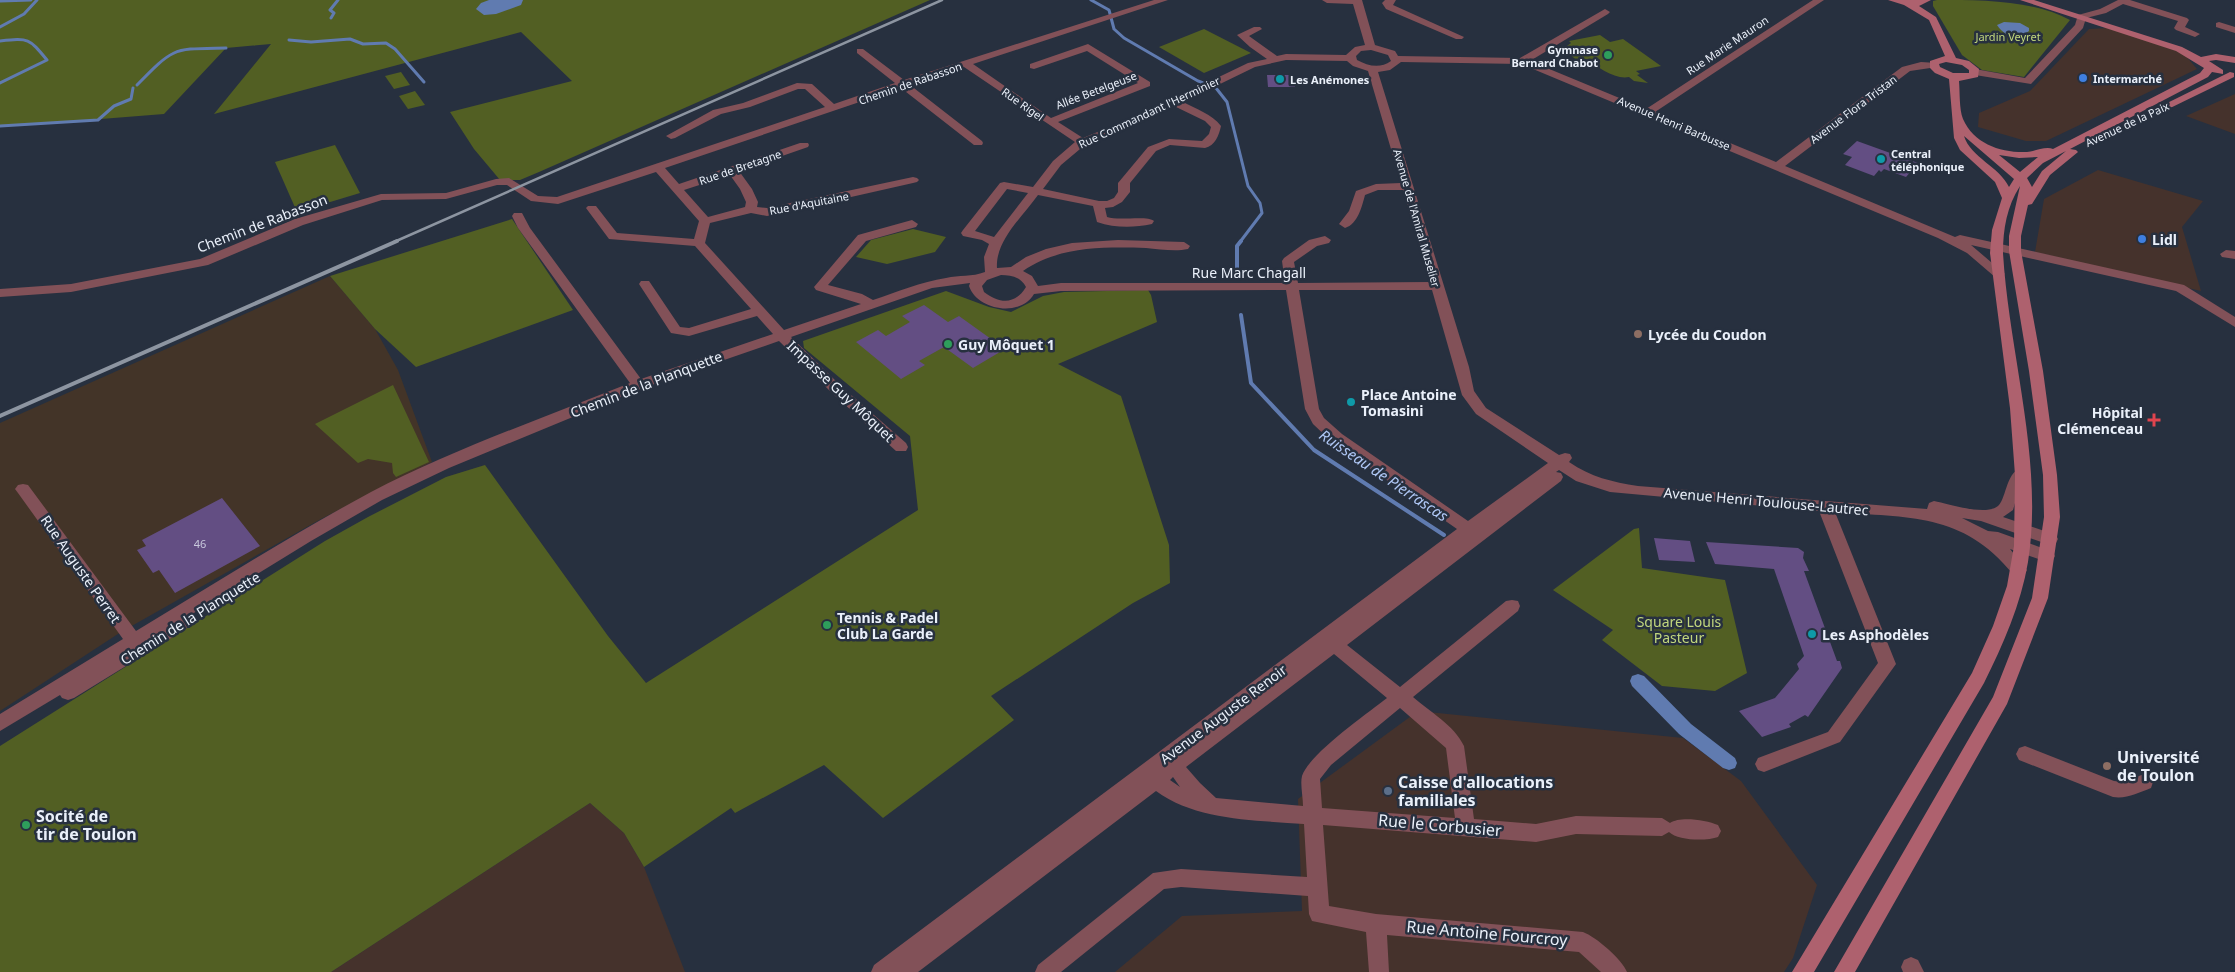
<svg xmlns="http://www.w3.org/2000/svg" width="2235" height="972" font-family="'Noto Sans',sans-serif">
<rect width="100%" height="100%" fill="#27303f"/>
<g fill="#45322c">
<path d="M2108 28 2171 48 2186 56 2197 69 2046 141H2026L1978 127 1979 113 2030 91 2089 29Z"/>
<path d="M2235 94V134L2186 116Z"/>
<path d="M2098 170 2203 201 2182 227 2201 291 2035 252 2044 199Z"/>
<path d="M1418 711 1683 738 1741 781 1817 885 1793 958 1784 972H1115L1182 916 1302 911 1298 799Z"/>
<path d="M590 803 624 833 644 867 685 972H331Z"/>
</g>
<path fill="#433428" d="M330 276 375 329 398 370 432 462 321 519 121 632 0 711V423Z"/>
<g fill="#525f23">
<path d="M0 0H930L539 172 520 180H500L474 149 450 112 572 81 521 32 214 114 271 44 226 48 164 114 0 127Z"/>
<path d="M1937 0C1981 0 2034 0 2070 20L2024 77 1982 70 1962 55 1933 6V1Z"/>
<path d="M1204 29 1251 53 1204 73 1159 47Z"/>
<path d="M1600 35 1610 42 1623 39 1661 66 1636 71 1640 74 1637 75 1648 83 1634 81 1629 77C1615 80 1598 67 1586 59L1578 61 1565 51 1569 50 1567 46 1571 43 1569 41Z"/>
<path d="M401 72 410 85 394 89 385 76Z"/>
<path d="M415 91 425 105 408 109 399 96Z"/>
<path d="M335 145 360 193 297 212 275 162Z"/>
<path d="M512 219 573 310 416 367 375 329 330 276Z"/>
<path d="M913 229 946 237 935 252 887 264 856 257 871 240Z"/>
<path d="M1148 290 1151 295 1157 322 1058 364 1121 396 1169 545 1170 583 1133 603 991 696 1014 720 883 818 824 765 735 813 731 808 644 867 624 833 590 803 331 972H0V746L325 541 368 517 446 477 485 465 608 636 646 683 918 510 910 436 804 348 803 341 946 291 989 307 1011 312 1043 296 1064 292Z"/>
<path d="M393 385 429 462 396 477 393 473 392 463 368 459 358 463 315 424Z"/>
<path d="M1639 528 1642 568 1725 580 1747 673 1715 691 1662 686 1602 640 1613 630 1553 590 1634 529Z"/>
</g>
<g fill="#607bb0">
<path d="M489 0H523L521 5 496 14 484 15 476 9 481 3Z"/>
<path d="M2004 22 2020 23 2029 28V31L2019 38C2011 38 2001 32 1997 25Z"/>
</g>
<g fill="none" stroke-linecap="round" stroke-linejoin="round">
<g stroke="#607bb0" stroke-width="3">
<path d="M1091 0 1109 10 1114 29 1124 38 1198 81 1216 88 1227 102 1248 186 1260 203 1262 213 1240 242"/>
<path d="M0 1 31 0"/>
<path d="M331 18 334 13 330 10 338 0"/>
<path d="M0 27 24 14 37 0"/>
<path d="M289 40 311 42 350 39 363 44 386 43 395 49 424 82"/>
<path d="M0 41C29 38 29 38 47 60L0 83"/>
<path d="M137 85C175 46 173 49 226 48"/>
<path d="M0 126 98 120 114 106 131 99 133 88"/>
</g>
<g stroke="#607bb0" stroke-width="4">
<path d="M1237 269V246L1241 241"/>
<path d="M1241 315 1251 383 1314 450 1444 535"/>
</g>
<path fill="#607bb0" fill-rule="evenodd" d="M1638 674 1644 676 1691 724 1735 758 1737 763 1735 768 1729 770 1723 768 1679 734 1632 686 1630 681 1632 676Z"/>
</g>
<g fill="#634e83">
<path d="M1267 75H1293L1295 87H1268Z"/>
<path d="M1857 141 1918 163 1906 177 1884 169 1881 172 1879 170 1874 176 1845 165 1852 157 1843 154Z"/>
<path d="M924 305 948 322 959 316 1005 349 973 368 944 347 919 361 925 365 901 379 856 342 878 330 886 336 910 322 902 316Z"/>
<path d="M222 498 260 546 175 593 159 570 153 573 137 550 146 546 142 540Z"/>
<path d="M1654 538 1690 541 1695 562 1659 560Z"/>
<path d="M1706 542 1798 548 1804 552 1803 558 1809 571H1804L1837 661H1840L1842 668 1808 717 1805 715 1789 724 1791 727 1762 737 1739 711 1775 698 1799 669 1797 664 1804 656 1774 569 1715 564Z"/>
</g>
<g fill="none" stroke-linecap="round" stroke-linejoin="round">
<g fill="#825158" fill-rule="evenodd">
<path d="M1154 0H1168L973 64 1051 118 1138 83 1087 51 1034 69 1030 68V64L1088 44 1150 82V86L1058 122 1083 138 1148 111 1248 63 1267 59 1250 47 1237 35 1254 27H1260L1262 29 1249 36 1277 56 1286 54 1346 55 1355 47 1365 45 1353 4 1327 3 1322 0H1362L1375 45 1395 51 1398 56 1520 58 1605 9 1610 12 1608 14 1530 61 1646 109 1813 0H1824L1655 112 1776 162 1902 67 1921 62 1937 63V67L1910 71 1785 166 1955 237 1960 235 2184 285 2235 317V327L2176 291 1971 245 2005 274 1999 278 1995 277 1967 253 1938 238 1521 64 1401 62 1390 70 1378 72 1469 367 1474 391 1486 408 1559 455 1565 453 1570 454 1572 458 1569 462C1591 477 1612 482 1638 486L1927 509 1929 503 1934 501C1949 504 1988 517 1999 505 2007 497 2007 463 2028 469L2030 473 2019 489 2013 510 2003 517 2056 535 2058 539 2056 543 2050 545 1981 521 1962 518 1988 531 1998 532 2053 552 2055 556 2053 560 2047 562 2010 549 2027 570 2025 574 2019 576 2013 574C1962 512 1909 518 1835 512L1896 664 1840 742 1764 772 1758 770 1755 764 1758 758 1828 732 1878 663 1819 511 1610 492 1576 481 1559 470 1556 472 1561 473 1563 477 1561 481 1347 645 1400 687 1506 601 1512 600 1518 601 1520 606 1518 611 1413 697C1430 712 1454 725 1464 746L1474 819 1536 824 1576 816 1662 818 1670 823C1680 816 1706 820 1718 825L1721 831 1718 837C1707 841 1678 841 1669 832L1662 836 1576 834 1536 842 1323 825 1329 906 1376 914 1583 932C1596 937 1622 959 1627 972H1601L1579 952 1387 935 1389 972H1369L1366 932 1312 921 1309 914 1308 896 1181 887 1164 889 1061 972H1035L1038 965 1153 873 1181 869 1307 877 1304 824C1255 820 1197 821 1156 791L918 972H871L874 965 1457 529 1332 442 1313 424 1305 409 1286 290 1061 291 1034 294C1020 318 977 310 969 286L970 283 932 288 791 337 841 386 906 443 908 447 906 451H896L831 392 779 341 643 388 449 468 382 500 311 541 184 619 188 624 186 629 74 698 68 700 62 698 60 695 0 731V714L123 639 18 493 15 489 18 485 23 484 28 485 136 631C214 584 291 535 371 492 454 449 543 418 630 383L518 228 512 216 514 213H522L530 228 641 379 773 334 757 316 689 336 671 333 639 284 641 281H649L680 327 689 328 751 309 695 246 609 239 586 208 588 206H596L617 233 694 239 699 221 656 172 558 204 531 201 507 185H497L446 199 382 200 303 225 208 265 71 292 0 297V289L71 284 200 259 295 219 381 194 446 193 496 179 509 178 538 196 557 197 825 107 805 89H798L750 107 721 114 675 138 671 139 666 136 713 110 743 103 797 83 812 84 834 104 895 83 857 53V49H863L904 80ZM1371 50 1388 55 1391 61C1380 69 1368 66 1357 60L1356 56 1361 51ZM1286 60 1347 61 1353 66 1368 71 1401 183 1376 184 1356 191 1349 211 1339 224 1345 228C1358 224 1362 206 1365 195L1378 190H1403L1430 282 1298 283 1294 262 1317 246 1329 243 1331 240 1325 236 1309 240 1284 258 1282 261 1285 283H1061L1038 286 1032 276 1023 271C1059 246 1103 247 1146 248 1159 249 1175 252 1188 249L1190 246 1184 242 1118 240 1072 243 1046 249 1026 257 1011 267 997 268C995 241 1023 216 1038 195L1093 206 1097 222C1115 228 1133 228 1152 224L1154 221C1148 215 1119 221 1107 217L1105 208 1113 207 1122 202 1130 192V183L1156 151 1170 145 1205 148C1215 146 1219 135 1221 126 1212 114 1196 109 1183 102L1255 67ZM964 67 1075 142 1053 161 1033 187 1004 182 1000 183 963 230 961 233 963 236 982 240 989 244 984 257 985 272C972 277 959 275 946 278 921 282 897 292 873 300L862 294 828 285 866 241 916 227 918 224 912 220 858 235 814 287 816 290 861 304 784 330 705 243 710 223 751 213 767 216 913 183 917 182 919 180 917 178 913 177 767 208 757 207 758 202 752 189 739 171 808 147 809 145 808 143H800L679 184 665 168 901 88 974 145H982L983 143 982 141 910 85ZM1174 106 1205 121 1211 127 1209 134 1202 141 1169 139 1148 147 1118 183V192L1114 198 1107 201H1099L1043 189 1061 165 1086 144ZM730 175 740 189 746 202 745 207 708 217 684 190ZM1007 189 1028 193 994 237 975 231ZM1001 275C1011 275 1021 277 1026 287 1015 305 1000 304 984 292L982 286 987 280ZM1299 290H1432L1462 395 1476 414 1548 463 1468 521 1342 434 1324 418 1319 409ZM1334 654 1387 698C1368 713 1309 754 1302 776 1300 784 1303 797 1303 806L1216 798 1200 783 1186 767ZM1400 708 1446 748 1455 818 1322 808 1320 779 1331 765ZM1173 777 1180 787 1170 780Z"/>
<path d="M1385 0H1396L1393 5 1464 37 1462 39H1456L1386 9 1382 3Z"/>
<path d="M2118 0H2130L2187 18 2189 20 2185 27 2200 34 2195 37 2176 30 2174 28 2178 21 2123 4 2106 13 2086 18 2083 28 2031 84 1975 75 1970 72 1975 69 2025 78 2075 25 2078 15 2100 9Z"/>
<path d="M2219 22 2235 27V33L2216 27V23Z"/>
<path d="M2226 250 2235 251V259L2222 257 2220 254Z"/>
<path d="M2025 746 2114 781 2124 782 2144 774 2151 776 2153 782 2151 788C2138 793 2127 799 2113 797L2019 760 2016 754 2019 748Z"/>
<path d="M1911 957 1918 960 1924 972H1903L1901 967 1904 960Z"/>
</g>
<g fill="#ae616e" fill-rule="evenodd">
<path d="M1888 0H1931L1919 6 1936 17 1956 58 1969 61 1979 69 1978 77 1959 81C1960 92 1959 109 1963 119 1974 144 2001 153 2027 152 2036 151 2046 146 2053 149L2200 73 2204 68 2176 51 2020 0H2034L2182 47 2201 57 2216 54 2235 57V63L2216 60 2209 61 2223 70V74L2212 72 2208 77 2070 149 2076 150 2078 152 2050 175 2032 204 2028 205 2021 236V251L2043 371 2057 475 2060 517 2048 598 2007 704 1855 972H1834L1993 697 2032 598 2044 517 2043 475 2029 371 2009 251V236L2020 186C2007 206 2003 229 2003 253 2009 354 2044 461 2028 562 2021 604 2003 645 1984 683L1814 972H1792L1972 673 1993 626 2007 586 2014 546 2015 475 2010 408 1990 253 1992 230 2002 198 1995 182 1960 150 1954 138 1949 79 1935 73 1930 68V61L1945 56 1929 20 1904 5ZM1946 62 1962 65 1969 70V73H1953L1940 67 1939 64ZM1964 136 2014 179 2009 187C1999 166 1971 158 1964 136ZM2066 151 2042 171 2032 187 2027 178 2043 163ZM1999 155 2019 158 2038 157 2020 172Z"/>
<path d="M2230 72 2234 73V77L2164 111 2160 112 2155 109Z"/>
</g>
<path stroke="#8d95a1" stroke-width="2.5" d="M394 242 942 0"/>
<path stroke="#8d95a1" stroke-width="4" d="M0 416 397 241"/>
</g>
<g fill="#2e9e5b" stroke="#27303f" stroke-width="2">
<circle cx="1608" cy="55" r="5"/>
<circle cx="948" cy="344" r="5"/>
<circle cx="827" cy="625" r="5"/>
<circle cx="26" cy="825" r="5"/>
</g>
<g fill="#3f7fe0" stroke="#27303f" stroke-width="2">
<circle cx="2083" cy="78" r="5"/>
<circle cx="2142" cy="239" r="5"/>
</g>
<g fill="#0f9aa8" stroke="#27303f" stroke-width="2">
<circle cx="1280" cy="79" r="5"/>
<circle cx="1881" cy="159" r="5"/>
<circle cx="1351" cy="402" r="5"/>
<circle cx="1812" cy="634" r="5"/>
</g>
<g fill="#8d6e63" stroke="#27303f" stroke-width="2">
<circle cx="1638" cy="334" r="5"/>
<circle cx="2107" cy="766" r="5"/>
</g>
<path fill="#e0444e" stroke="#27303f" stroke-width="2" d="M2151.5 412.5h5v5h5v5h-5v5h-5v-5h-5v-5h5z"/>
<circle fill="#5c6f8a" stroke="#27303f" stroke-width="2" cx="1388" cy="791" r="5"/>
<g text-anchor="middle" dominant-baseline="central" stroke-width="5" stroke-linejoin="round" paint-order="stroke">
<g font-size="11" fill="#c2d77d" stroke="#27303f">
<text x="2008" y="36">Jardin Veyret</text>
</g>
<g font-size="11" fill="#eaf0fa" stroke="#27303f">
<text transform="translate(1727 45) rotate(-34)">Rue Marie Mauron</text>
<text transform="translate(910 83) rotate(-19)">Chemin de Rabasson</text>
<text transform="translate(1096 90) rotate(-21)">Allée Betelgeuse</text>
<text transform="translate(1023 104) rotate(35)">Rue Rigel</text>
<text transform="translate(1853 109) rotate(-37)">Avenue Flora Tristan</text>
<text transform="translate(1149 112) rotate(-25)">Rue Commandant l'Herminier</text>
<text transform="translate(1674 123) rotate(23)">Avenue Henri Barbusse</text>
<text transform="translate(2127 124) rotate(-25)">Avenue de la Paix</text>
<text transform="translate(740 167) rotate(-19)">Rue de Bretagne</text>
<text transform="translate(809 203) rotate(-11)">Rue d'Aquitaine</text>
<text transform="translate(1417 218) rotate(74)">Avenue de l'Amiral Muselier</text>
</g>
<g font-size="11" font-weight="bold" fill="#eaf0fa" stroke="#27303f" text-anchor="start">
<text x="1598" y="49" text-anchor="end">Gymnase<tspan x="1598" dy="13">Bernard Chabot</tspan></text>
<text x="2093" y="78">Intermarché</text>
<text x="1290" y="79">Les Anémones</text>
<text x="1891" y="153">Central<tspan x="1891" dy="13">téléphonique</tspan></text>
</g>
<g font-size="11" fill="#c8c8dc">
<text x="200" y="543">46</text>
</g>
<g font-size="14" fill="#eaf0fa" stroke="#27303f">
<text transform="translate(262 223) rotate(-21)">Chemin de Rabasson</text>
<text x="1249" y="272">Rue Marc Chagall</text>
<text transform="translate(646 384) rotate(-21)">Chemin de la Planquette</text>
<text transform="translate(841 391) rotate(43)">Impasse Guy Môquet</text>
<text transform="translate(1766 501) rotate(5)">Avenue Henri Toulouse-Lautrec</text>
<text transform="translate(81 569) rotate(55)">Rue Auguste Perret</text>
<text transform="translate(190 618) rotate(-32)">Chemin de la Planquette</text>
<text transform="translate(1223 714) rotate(-37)">Avenue Auguste Renoir</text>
</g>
<g font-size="14" font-weight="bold" fill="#eaf0fa" stroke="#27303f" text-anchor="start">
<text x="2152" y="239">Lidl</text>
<text x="1648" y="334">Lycée du Coudon</text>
<text x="958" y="344">Guy Môquet 1</text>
<text x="1361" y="394">Place Antoine<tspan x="1361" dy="16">Tomasini</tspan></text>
<text x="2143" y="412" text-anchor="end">Hôpital<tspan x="2143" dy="16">Clémenceau</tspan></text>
<text x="837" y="617">Tennis &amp; Padel<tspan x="837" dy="16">Club La Garde</tspan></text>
<text x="1822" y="634">Les Asphodèles</text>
</g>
<g font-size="14" fill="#c2d77d" stroke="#27303f">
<text x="1679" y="621">Square Louis<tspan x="1679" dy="16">Pasteur</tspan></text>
</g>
<g font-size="15" font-style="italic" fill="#afc7f5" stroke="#27303f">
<text transform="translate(1384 475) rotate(34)">Ruisseau de Pierrascas</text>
</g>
<g font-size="16" font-weight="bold" fill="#eaf0fa" stroke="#27303f" text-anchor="start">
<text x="2117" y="757">Université<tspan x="2117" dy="18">de Toulon</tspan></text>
<text x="1398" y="782">Caisse d'allocations<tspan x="1398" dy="18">familiales</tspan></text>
<text x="36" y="816">Socité de<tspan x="36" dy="18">tir de Toulon</tspan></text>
</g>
<g font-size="16" fill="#eaf0fa" stroke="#27303f">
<text transform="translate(1440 825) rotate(5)">Rue le Corbusier</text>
<text transform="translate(1487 933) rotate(5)">Rue Antoine Fourcroy</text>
</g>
</g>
</svg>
